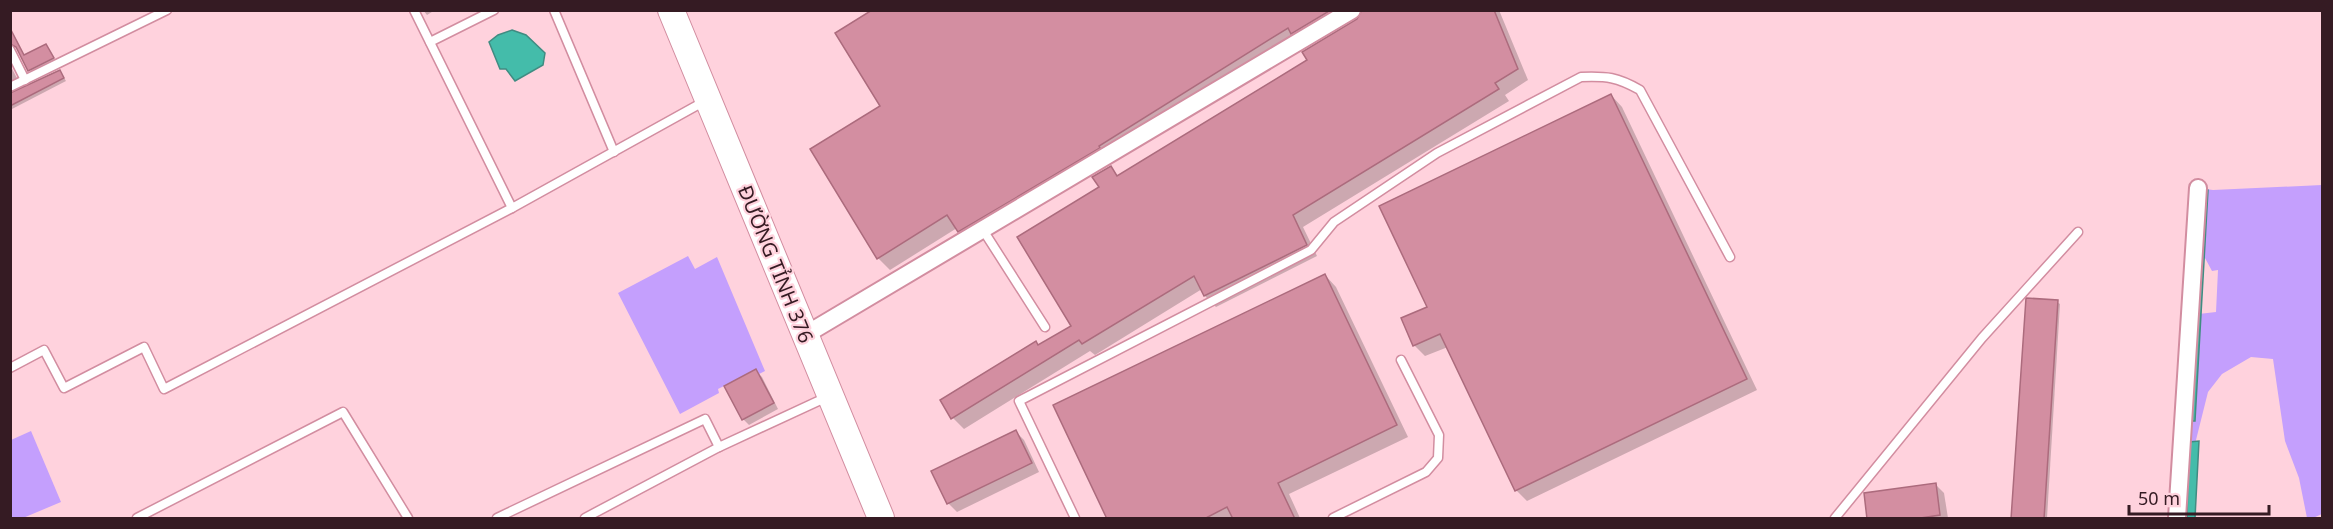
<svg xmlns="http://www.w3.org/2000/svg" width="2333" height="529" font-family="'Noto Sans',sans-serif">
<rect width="100%" height="100%" fill="#ffd2dd"/>
<g fill="#c49ffd">
<path d="M2322 185V514L2313 518H2307L2299 478 2285 441 2273 359 2251 357 2222 374 2208 392 2192 456 2183 434 2191 430 2196 401 2198 374 2187 366 2190 315 2216 312 2218 270 2212 271 2205 258 2193 256 2198 188 2213 190Z"/>
<path d="M688 256 695 269 717 257 765 371 759 374 756 370 718 389 719 393 680 414 618 293Z"/>
<path d="M31 431 61 502 23 518H11V440Z"/>
</g>
<g fill="#44bcaa" stroke="#408c82" stroke-width="1.5">
<path d="M512 30 526 35 545 53 543 65 515 81 506 69H500L489 42 498 35Z"/>
<path d="M2200 188 2208 190 2195 421H2185Z"/>
<path d="M2199 441 2195 518H2187L2189 442Z"/>
</g>
<g fill="#0003">
<path d="M423 10H435L427 15Z"/>
<path d="M875 10H1352L970 242 957 228 890 270 878 258 812 150 882 106Z"/>
<path d="M1391 10H1499L1528 80 1505 95 1509 101 1303 227 1317 256 1216 307 1205 296 1202 289 1095 355 1090 351 964 429 953 418 1039 347 1073 326 1101 188 1110 168 1119 177Z"/>
<path d="M10 31 25 57 46 46 55 61 32 73 17 47H10Z"/>
<path d="M10 65 18 80 10 84Z"/>
<path d="M60 71 66 81 12 109 10 107V94Z"/>
<path d="M1611 95 1622 107 1757 390 1527 501 1516 490 1448 347 1425 356 1414 345 1429 307Z"/>
<path d="M1325 275 1336 287 1408 437 1289 494 1300 518H1108Z"/>
<path d="M2057 302 2060 304 2047 518H2012Z"/>
<path d="M756 371 762 377 778 409 749 425 743 419Z"/>
<path d="M1015 431 1024 440 1039 472 957 512 948 503Z"/>
<path d="M1935 484 1944 493 1948 518H1869Z"/>
</g>
<g fill="#d38ea1" stroke="#ac6b7d" stroke-width="1.5">
<path d="M872 10H1331L1291 34 1288 28 1099 146 1100 148 958 232 947 215 877 259 810 149 880 106 835 33Z"/>
<path d="M1362 10H1494L1518 69 1495 83 1499 89 1293 215 1307 245 1204 296 1194 276 1082 344 1079 340 951 419 940 400 1036 341 1038 345 1071 326 1017 237 1099 187 1092 177 1111 166 1117 176 1307 60 1302 52 1357 19Z"/>
<path d="M10 28 24 55 46 44 54 58 28 71 16 47 10 44Z"/>
<path d="M60 70 64 78 10 106V93Z"/>
<path d="M1611 94 1747 379 1515 491 1440 334 1413 346 1401 318 1427 307 1379 206Z"/>
<path d="M1325 274 1397 425 1278 483 1295 519H1233L1227 507 1204 519H1107L1053 405Z"/>
<path d="M2026 298 2058 300 2044 519H2011Z"/>
<path d="M756 369 774 403 742 420 724 386Z"/>
<path d="M1016 430 1032 463 947 504 931 471Z"/>
<path d="M1936 483 1940 515 1914 519H1867L1864 493Z"/>
</g>
<g fill="none" stroke-linecap="round" stroke-linejoin="round">
<g stroke="#d28da0" stroke-width="11">
<g id="lane">
<path d="M414 10 512 208"/>
<path d="M554 10 614 152"/>
<path d="M430 42 494 10"/>
<path d="M10 50 25 80"/>
<path d="M10 87 167 10"/>
<path d="M983 230 1045 327"/>
<path d="M10 368 44 350 64 388 144 347 164 389 512 208 705 101"/>
<path d="M137 518 343 412 408 518"/>
<path d="M497 518 705 419 719 447"/>
<path d="M585 518 719 447 827 397"/>
<path d="M1075 518 1019 401 1311 250 1334 222 1437 153 1581 77C1607 76 1617 77 1640 90L1730 257"/>
<path d="M1333 518 1426 472 1438 458 1439 435 1401 360"/>
<path d="M1835 518 1982 338 2078 232"/>
</g>
</g>
<g stroke="#d28da0" stroke-width="20">
<g id="street">
<path d="M805 335 1352 10"/>
<path d="M2177 518 2198 188"/>
</g>
</g>
<g stroke="#d28da0" stroke-width="28">
<path id="primary" d="M671 10 881 518"/>
</g>
<use href="#lane" stroke="#fff" stroke-width="8"/>
<use href="#street" stroke="#fff" stroke-width="16"/>
<use href="#primary" stroke="#fff" stroke-width="26"/>
</g>
<g text-anchor="middle" dominant-baseline="central" stroke-width="4.5" stroke-linejoin="round" paint-order="stroke">
<g font-size="20" fill="#351b23" stroke="#ffd2dd">
<text transform="translate(776 264) rotate(68)">ĐƯỜNG TỈNH 376</text>
</g>
</g>
<rect width="2333" height="529" fill="none" stroke="#351b23" stroke-width="24"/>
<path d="M2129 505v9h140v-9" fill="none" stroke="#351b23" stroke-width="3"/>
<text x="2138" y="505" font-size="18" fill="#351b23" stroke="#ffd2dd" stroke-width="4.5" paint-order="stroke">50 m</text>
</svg>
